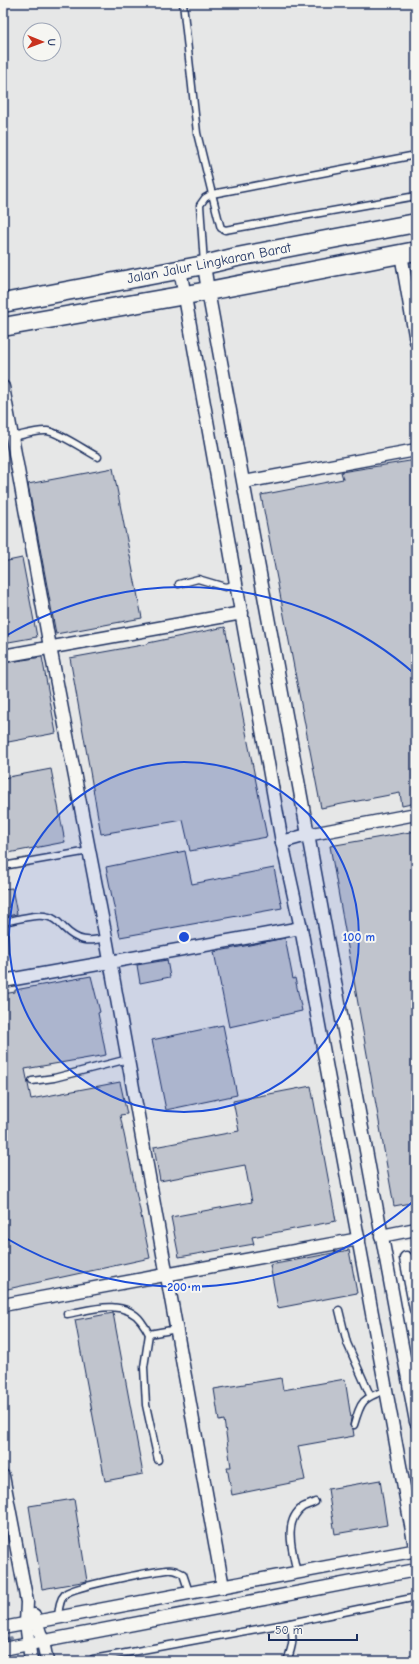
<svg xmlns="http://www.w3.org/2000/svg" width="419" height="1664" font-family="'Comic Neue',sans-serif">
<rect width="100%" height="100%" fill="#f6f6f2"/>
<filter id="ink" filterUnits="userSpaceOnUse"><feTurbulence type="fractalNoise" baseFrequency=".025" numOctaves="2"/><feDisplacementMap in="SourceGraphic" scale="8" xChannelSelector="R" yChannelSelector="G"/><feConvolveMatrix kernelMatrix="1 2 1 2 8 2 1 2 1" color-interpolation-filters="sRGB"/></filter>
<g filter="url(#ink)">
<path fill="#e6e7e7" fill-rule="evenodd" d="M3 3H416V1239L388 1244 416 1387V1661H3ZM30 30H54V54H30Z"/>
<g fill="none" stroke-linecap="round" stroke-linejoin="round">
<path stroke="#717e99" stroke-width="3.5" d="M3 1640 11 1638"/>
</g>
<g fill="#c0c4cd" stroke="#1b2f5e">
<path d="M416 460V803L402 806 400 793 321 808 261 495 343 479 341 472Z"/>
<path d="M113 468 142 618 56 634 28 484Z"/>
<path d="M22 558 37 637 3 643V562Z"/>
<path d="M225 627 267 837 190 851 183 820 101 834 70 658 148 644V643Z"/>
<path d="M42 657 56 733 3 743V663Z"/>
<path d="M51 769 65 842 3 854V778Z"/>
<path d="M416 831V1202L394 1206 330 846Z"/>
<path d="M185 851 192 884 274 868 282 908 120 937 106 867Z"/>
<path d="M12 888 17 914 3 917V889Z"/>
<path d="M285 938 293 979 295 978 302 1011 229 1027 214 952Z"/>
<path d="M167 960 170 977 140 983 137 965Z"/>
<path d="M91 976 100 1012 98 1013 106 1055 25 1069 31 1099 120 1082 127 1114 120 1115 150 1258 3 1290V994L15 992V990Z"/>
<path d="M223 1025 237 1095 166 1110 152 1040Z"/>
<path d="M311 1086 336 1221 252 1237 254 1244 179 1257 171 1217 252 1202 245 1165 160 1181 154 1147 239 1131 233 1101Z"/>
<path d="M349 1250 357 1293 278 1308 270 1265Z"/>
<path d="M113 1313 143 1474 105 1481 75 1320Z"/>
<path d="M281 1378 283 1390 345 1379 351 1418 350 1426 353 1429 354 1436 298 1446 305 1480 232 1495 227 1467H231L224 1420 219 1421 214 1389Z"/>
<path d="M380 1480 387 1525 335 1534 328 1489Z"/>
<path d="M74 1499 87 1581 42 1589 29 1506Z"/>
</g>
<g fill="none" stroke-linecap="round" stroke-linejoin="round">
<g stroke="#1b2f5e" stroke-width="9">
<g id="service">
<path d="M183 3 197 133 212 194 416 155"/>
<path d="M204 264 200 205 205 198 212 194 220 225 221 228 225 230 416 196"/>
<path d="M13 437C23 435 37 430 47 431 59 432 86 451 98 457"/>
<path d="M179 584 198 579 225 587 237 584"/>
<path d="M3 866 89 851"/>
<path d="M3 922C17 920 35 913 49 917 55 918 59 923 64 928 78 942 88 942 106 938"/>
<path d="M32 1081 54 1078 128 1059"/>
<path d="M339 1310 347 1343 370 1395"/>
<path d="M67 1314C90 1310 123 1298 141 1321 144 1325 147 1330 149 1334"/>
<path d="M354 1425C361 1401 362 1398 387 1390"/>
<path d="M158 1460 146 1405 144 1367 149 1334 177 1329"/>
<path d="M297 1573C293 1553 282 1521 303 1507 307 1505 312 1504 315 1502"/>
<path d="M58 1617C59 1609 59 1600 65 1594 75 1586 150 1572 166 1570 173 1569 177 1571 183 1574L189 1592"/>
<path d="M92 1661 93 1659 290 1623 412 1598 416 1600"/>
<path d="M287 1661C293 1645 294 1639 290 1623"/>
</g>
</g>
<g stroke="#1b2f5e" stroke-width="15">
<g id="minor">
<path d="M401 254 416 341"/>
<path d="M204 265 208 291C280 667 345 1045 416 1422"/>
<path d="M3 387 50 647 106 938 223 1587"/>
<path d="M244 482 416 450"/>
<path d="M3 656 242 613"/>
<path d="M282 842 307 835 416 814"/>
<path d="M3 981 301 928"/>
<path d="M381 1236 416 1229"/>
<path d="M406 1258 416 1309"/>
<path d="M3 1305 359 1239"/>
<path d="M3 1476 27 1602 26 1623 31 1661"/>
<path d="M34 1615 43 1642 47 1661"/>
<path d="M3 1628 412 1551 415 1547 301 928 282 842 180 269"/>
<path d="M3 1649 416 1570"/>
</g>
</g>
<g stroke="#1b2f5e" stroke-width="21">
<g id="primary">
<path d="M3 303 204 265 237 257 416 223"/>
<path d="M3 327 208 291 416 251"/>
</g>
</g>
<use href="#service" stroke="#f6f6f2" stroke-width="6"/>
<use href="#minor" stroke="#f6f6f2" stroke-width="12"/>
<use href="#primary" stroke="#f6f6f2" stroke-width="18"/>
</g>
</g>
<circle cx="184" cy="937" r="175" fill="#1d4ed8" fill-opacity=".12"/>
<g fill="none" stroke="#1d4ed8" stroke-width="2">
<circle cx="184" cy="937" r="175"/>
<path d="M416 1199A350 350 0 0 1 4 1237M4 637A350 350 0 0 1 416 675"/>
</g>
<g text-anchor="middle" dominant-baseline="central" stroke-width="4" stroke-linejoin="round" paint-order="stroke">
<g font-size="14" fill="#1b2f5e" stroke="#f6f6f2">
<text transform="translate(209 263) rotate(-11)">Jalan Jalur Lingkaran Barat</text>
</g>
</g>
<circle cx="184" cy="937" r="6" fill="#1d4ed8" stroke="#f6f6f2" stroke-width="2"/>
<g font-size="12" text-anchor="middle" font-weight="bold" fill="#1d4ed8" stroke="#f6f6f2" stroke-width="4" stroke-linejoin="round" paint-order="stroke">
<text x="359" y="941">100 m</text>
<text x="184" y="1291">200 m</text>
</g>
<rect width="419" height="1664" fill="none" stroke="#f6f6f2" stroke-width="16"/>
<rect x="8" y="8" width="403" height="1648" fill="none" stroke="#1b2f5e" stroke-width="1.5" filter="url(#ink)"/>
<g transform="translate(42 42) rotate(91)"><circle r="19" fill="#f6f6f2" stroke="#9ea6b7"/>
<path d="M0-3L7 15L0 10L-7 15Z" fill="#c8321e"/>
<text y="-6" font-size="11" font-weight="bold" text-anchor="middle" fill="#1b2f5e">U</text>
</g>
<path d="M269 1634v6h88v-6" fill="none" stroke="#1b2f5e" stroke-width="2"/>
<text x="275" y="1634" font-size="12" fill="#1b2f5e" stroke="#f6f6f2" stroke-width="3" paint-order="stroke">50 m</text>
</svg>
